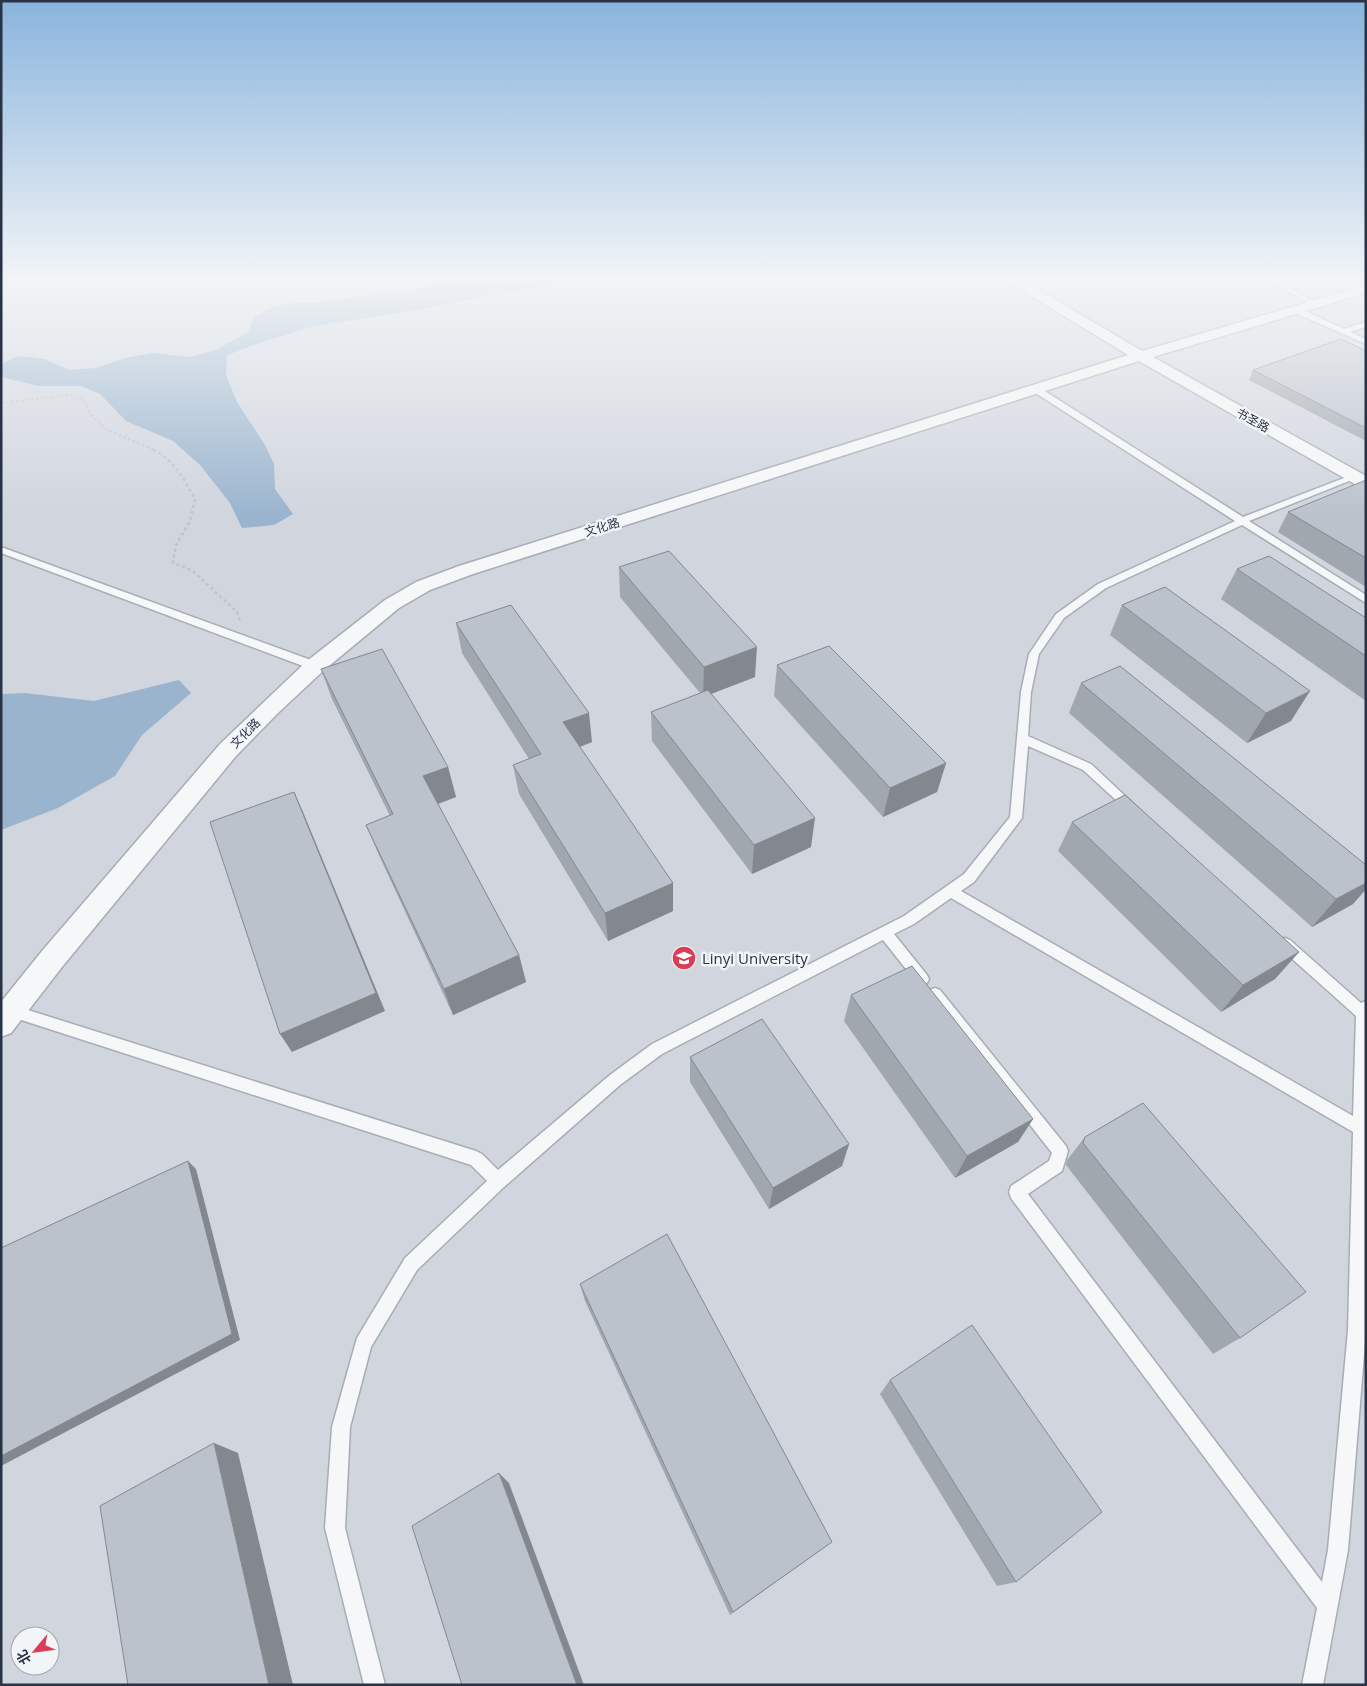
<svg xmlns="http://www.w3.org/2000/svg" width="1367" height="1686" font-family="'Open Sans','Noto Sans SC',sans-serif">
<rect width="100%" height="100%" fill="#e2e6eb"/>
<path fill="#d0d5de" fill-rule="evenodd" d="M1 280H1366V1685H1ZM20 1636H50V1666H20Z"/>
<g fill="#9ab4ce">
<path d="M471 280H573L417 310 315 326 262 342 227 355 226 375 237 402 265 445 274 464 275 489 293 514 274 525 242 528 230 503 200 465 173 441 126 421 100 394 81 386H38L1 377 2 364 18 356 44 359 69 370 96 368 126 358 152 353 190 357 216 350 248 332 254 317C276 303 290 302 316 303Z"/>
<path d="M179 680 191 693 142 735 115 776 58 808 1 830V694L25 693 94 701Z"/>
</g>
<g fill="none" stroke-linecap="round" stroke-linejoin="round">
<g stroke="#a6adb6" stroke-width="3">
<g id="service">
<path d="M1267 280H1275L1321 305 1315 306Z"/>
<path d="M1295 309H1301L1344 329 1366 322V327L1350 332 1366 339V344L1295 313Z"/>
<path d="M1034 388H1040L1243 517 1352 475H1358L1359 477 1249 521 1366 595V603L1242 525 1106 588 1064 618 1039 654 1031 692 1028 736 1091 764 1139 809 1137 812H1129L1083 770 1028 746 1022 818 974 882 961 891 1353 1116 1356 1016 1280 948 1278 944 1280 940 1285 938 1290 940 1361 1003 1366 1001V1330L1348 1550 1323 1685H1302L1317 1608 1011 1198 1009 1192 1011 1186 1049 1161 1052 1153 928 994 930 990 935 988 940 990 1066 1146 1068 1151 1062 1171 1028 1194 1322 1582 1328 1550 1348 1330 1353 1132 951 898 914 924 894 934 927 975 929 979 927 983 922 985 917 983 883 940 662 1054 620 1085 504 1187 417 1270 371 1347 350 1427 345 1528 385 1685H364L325 1528 332 1427 357 1338 405 1258 487 1181 471 1165 12 1017 7 1015 5 1011 7 1007 12 1005 476 1151 482 1154 498 1170 610 1075 652 1044 904 916 964 874 1010 817 1021 692 1029 654 1056 614 1098 584 1235 521 1034 392Z"/>
<path d="M1 547 319 663 320 666 315 670 311 669 1 553Z"/>
</g>
</g>
<g stroke="#a6adb6" stroke-width="3">
<path id="minor" d="M1005 280H1022L1142 351 1366 285V293L1153 357 1366 476V488L1360 487 1139 361 473 574 430 590 399 608 323 671 278 713 236 756 62 967 11 1033 1 1037V1002L42 951 220 744 307 661 385 600 416 582 459 566 1128 355Z"/>
</g>
<g stroke="#c0c4ca" stroke-width="2" stroke-dasharray="2.5 2.5" stroke-linecap="butt">
<path d="M1 288 53 285 79 280"/>
<path d="M1 403 71 395 84 401 91 415 106 429 156 451"/>
</g>
<path stroke="#c0c4ca" stroke-width="2.5" stroke-dasharray="3 3" stroke-linecap="butt" d="M153 450C173 458 185 481 195 499L190 521 176 545 173 563 193 571 237 612 241 623"/>
<use href="#service" fill="#f5f7f9" fill-rule="evenodd"/>
<use href="#minor" fill="#f5f7f9" fill-rule="evenodd"/>
</g>
<g fill="#a1a7af">
<path d="M1366 351V441L1249 380 1253 370Z"/>
<path d="M1366 480V587L1278 532 1288 512Z"/>
<path d="M619 567 755 677 711 694 811 847 752 874 652 741 651 712 700 693 620 597Z"/>
<path d="M1237 569 1366 618V701L1221 599Z"/>
<path d="M1122 605 1291 721 1247 743 1110 635Z"/>
<path d="M456 623 592 742 580 747 673 911 608 941 519 794 513 765 529 759 462 653Z"/>
<path d="M777 665 946 763 937 792 883 817 774 696Z"/>
<path d="M321 669 448 767 456 797 438 804 519 955 526 982 453 1015 378 853 366 825 390 816 332 699Z"/>
<path d="M1081 683 1366 865V889L1353 904 1312 927 1069 713Z"/>
<path d="M1072 822 1299 952 1275 979 1221 1012 1058 851Z"/>
<path d="M851 995 1033 1119 1018 1142 955 1178 844 1021Z"/>
<path d="M690 1057 849 1144 842 1166 769 1209 690 1082Z"/>
<path d="M1085 1137 1240 1338 1213 1354 1066 1165 1067 1160Z"/>
<path d="M580 1284 832 1542 730 1615 585 1301Z"/>
<path d="M890 1380 1016 1582 997 1586 880 1394Z"/>
</g>
<g fill="#83888f">
<path d="M757 647 755 677 703 697 704 667Z"/>
<path d="M1310 691 1291 721 1247 743 1266 713Z"/>
<path d="M589 713 592 742 566 752 563 722Z"/>
<path d="M946 763 937 792 883 817 890 788Z"/>
<path d="M448 767 456 797 432 806 423 776Z"/>
<path d="M294 792 303 812 385 1011 292 1052 280 1034Z"/>
<path d="M815 818 811 847 752 874 754 845Z"/>
<path d="M673 883V911L608 941 605 913Z"/>
<path d="M1366 883V889L1353 904 1312 927 1336 899Z"/>
<path d="M1299 952 1275 979 1221 1012 1243 985Z"/>
<path d="M519 955 526 982 453 1015 444 989Z"/>
<path d="M1033 1119 1018 1142 955 1178 967 1156Z"/>
<path d="M849 1144 842 1166 769 1209 773 1188Z"/>
<path d="M188 1161 196 1169 240 1340 1 1466V1456Z"/>
<path d="M214 1443 238 1453 293 1685H269Z"/>
<path d="M499 1473 509 1483 584 1685H577Z"/>
</g>
<g fill="#bbc2cc" stroke="#83888f">
<path d="M1341 339 1366 351V428L1253 370Z"/>
<path d="M1366 480V558L1288 512Z"/>
<path d="M669 551 757 647 704 667 619 567Z"/>
<path d="M1269 556 1366 618V656L1237 569Z"/>
<path d="M1165 587 1310 691 1266 713 1122 605Z"/>
<path d="M511 605 589 713 563 722 673 883 605 913 513 765 541 754 456 623Z"/>
<path d="M829 646 946 763 890 788 777 665Z"/>
<path d="M382 649 448 767 423 776 519 955 444 989 366 825 393 814 321 669Z"/>
<path d="M1120 666 1366 865V883L1336 899 1081 683Z"/>
<path d="M708 690 815 818 754 845 651 712Z"/>
<path d="M294 792 376 993 280 1034 210 822Z"/>
<path d="M1125 795 1299 952 1243 985 1072 822Z"/>
<path d="M912 966 1033 1119 967 1156 851 995Z"/>
<path d="M762 1019 849 1144 773 1188 690 1057Z"/>
<path d="M1143 1103 1306 1292 1240 1338 1083 1143 1085 1137Z"/>
<path d="M188 1161 232 1334 1 1456V1248Z"/>
<path d="M667 1234 832 1542 733 1612 580 1284Z"/>
<path d="M972 1325 1102 1512 1016 1582 890 1380Z"/>
<path d="M214 1443 269 1685H128L100 1506Z"/>
<path d="M499 1473 577 1685H462L412 1526Z"/>
</g>
<linearGradient id="sky" x2="0" y2="1"><stop stop-color="#89b4de"/><stop offset="0.54" stop-color="#f2f4f6"/><stop offset="1" stop-color="#f2f4f6" stop-opacity="0"/></linearGradient>
<rect width="1367" height="516" fill="url(#sky)"/>
<defs>
<g id="university-disc" transform="scale(1.25)"><circle r="9.5" fill="#da3d56" stroke="#f2f5f8"/><path d="M0-5L7-2L0 1L-7-2ZM-4 1L0 2.5L4 1V4Q0 6-4 4Z" fill="#fff"/></g>
</defs>
<g fill-rule="evenodd">
<use href="#university-disc" x="684" y="958"/>
</g>
<g text-anchor="middle" dominant-baseline="central" stroke-width="5" stroke-linejoin="round" paint-order="stroke">
<g font-size="12" fill="#283345" stroke="#f2f5f8">
<text transform="translate(1253 420) rotate(29)">书圣路</text>
<text transform="translate(602 527) rotate(-17)">文化路</text>
<text transform="translate(245 733) rotate(-45)">文化路</text>
</g>
<g font-size="15" fill="#283345" stroke="#f2f5f8" text-anchor="start">
<text x="702" y="958">Linyi University</text>
</g>
</g>
<rect width="1367" height="1686" fill="none" stroke="#283345" stroke-width="5"/>
<g transform="translate(35 1651) rotate(241)"><circle r="24" fill="#f2f5f8" stroke="#a1a7b0"/>
<path d="M0-4L9 19L0 12L-9 19Z" fill="#da3d56"/>
<text y="-8" font-size="14" font-weight="bold" text-anchor="middle" fill="#283345">北</text>
</g>
</svg>
